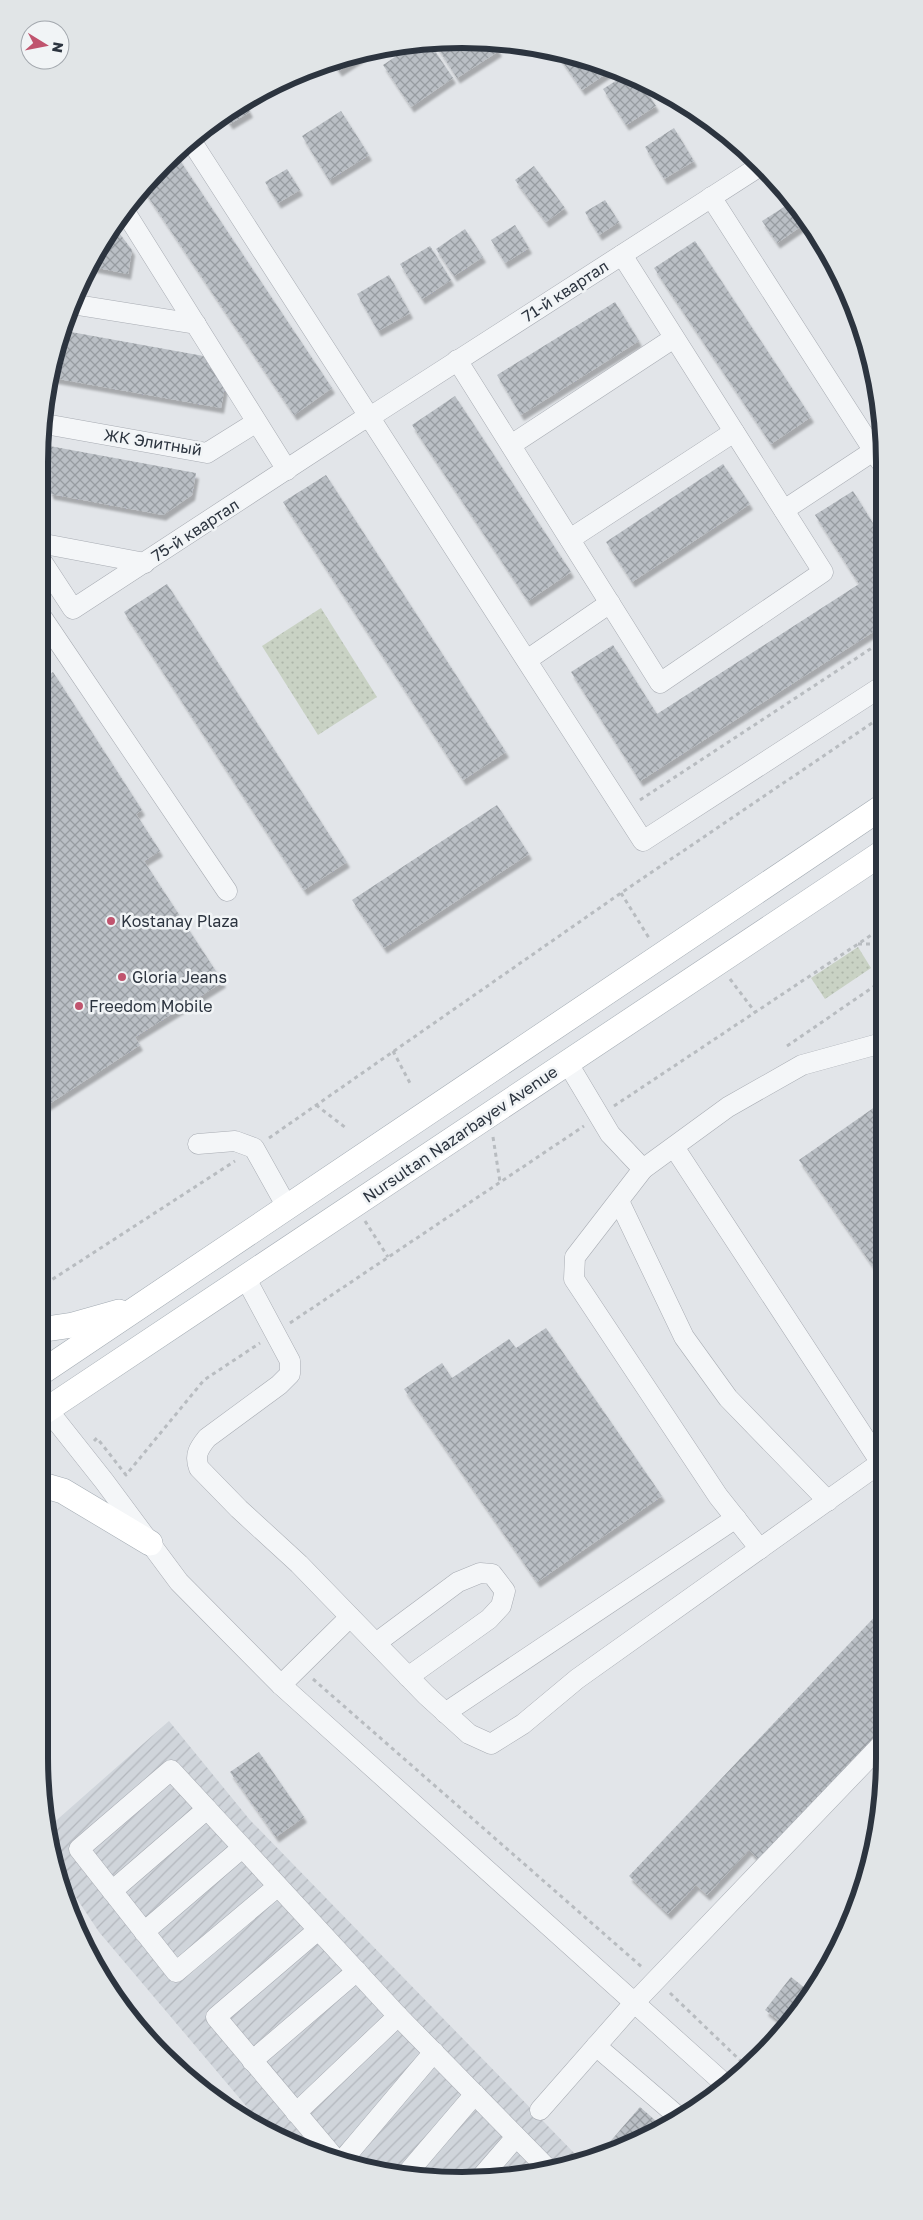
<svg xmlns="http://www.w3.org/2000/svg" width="923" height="2220" font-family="'Golos Text',sans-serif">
<defs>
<pattern id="industrial-furrows" width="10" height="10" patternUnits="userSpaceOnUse" patternTransform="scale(1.25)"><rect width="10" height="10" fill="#d0d5db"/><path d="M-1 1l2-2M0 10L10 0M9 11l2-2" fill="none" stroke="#b3b7bd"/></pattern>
<pattern id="park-dots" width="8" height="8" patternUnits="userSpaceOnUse" patternTransform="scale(1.25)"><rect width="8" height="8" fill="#c9d2c4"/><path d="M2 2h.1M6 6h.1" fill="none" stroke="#adb5a9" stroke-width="1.8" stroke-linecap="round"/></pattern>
<pattern id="building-cross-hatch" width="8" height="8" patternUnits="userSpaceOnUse" patternTransform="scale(1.25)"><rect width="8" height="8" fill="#babfc5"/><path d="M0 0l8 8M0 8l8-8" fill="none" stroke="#979ca1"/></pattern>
<filter id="shadow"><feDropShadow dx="3" dy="5.5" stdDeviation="1" flood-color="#0004"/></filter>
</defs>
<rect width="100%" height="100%" fill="#e2e5e9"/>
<path fill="url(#industrial-furrows)" d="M169 1721 250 1820 580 2159 544 2173 406 2178 326 2159 269 2133 99 1932 57 1869 50 1826Z"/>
<g fill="url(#park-dots)">
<path d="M321 608 377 697 318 735 262 646Z"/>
<path d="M858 947 871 968 825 999 811 978Z"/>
</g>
<g fill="url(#building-cross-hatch)" filter="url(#shadow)">
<path d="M433 40 493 42 499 51 457 78Z"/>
<path d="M428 41 453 78 411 107 383 65 416 43Z"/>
<path d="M363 51 365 54 339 71 332 61Z"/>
<path d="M556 52 597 61 613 69 582 90Z"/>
<path d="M625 75 641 83 656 106 626 125 603 89Z"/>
<path d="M244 101 250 112 230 124 223 114Z"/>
<path d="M341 111 369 155 329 180 302 136Z"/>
<path d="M674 128 694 161 664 179 645 147Z"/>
<path d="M175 153 332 388 294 415 141 186Z"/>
<path d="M534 166 565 208 546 222 515 180Z"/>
<path d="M287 169 300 190 278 203 265 182Z"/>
<path d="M605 200 619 222 599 235 585 212Z"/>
<path d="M792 202 806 223 777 243 762 221Z"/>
<path d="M113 225 132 250 128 274 88 266 95 250Z"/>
<path d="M515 225 529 248 505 263 491 240Z"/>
<path d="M465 229 483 257 454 276 436 249Z"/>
<path d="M695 241 811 417 771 444 654 268Z"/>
<path d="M430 246 451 280 422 299 400 264Z"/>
<path d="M389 275 410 313 378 331 357 294Z"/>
<path d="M615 302 639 341 521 415 497 375Z"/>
<path d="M60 330 209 357 225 386 221 408 53 378Z"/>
<path d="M455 396 571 572 528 601 412 425Z"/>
<path d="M44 445 196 473 192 495 163 515 51 494 40 468Z"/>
<path d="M723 464 750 504 632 582 606 542Z"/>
<path d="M326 475 506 752 463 780 283 502Z"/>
<path d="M853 491 881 536V627L640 781 571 672 613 645 657 714 859 584 815 515Z"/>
<path d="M167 584 347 862 304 890 124 612Z"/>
<path d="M53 672 142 810 136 814 160 851 144 861 223 982 135 1037 140 1045 46 1106 39 1095V681Z"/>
<path d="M497 805 529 854 384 948 352 900Z"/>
<path d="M882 1102 883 1281 799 1160Z"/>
<path d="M546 1328 662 1496 537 1582 404 1389 442 1363 452 1378 509 1339 516 1348Z"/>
<path d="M884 1607V1735L763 1864 749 1850 707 1895 696 1885 668 1914 629 1876Z"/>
<path d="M259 1752 304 1817 276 1837 230 1772Z"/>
<path d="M791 1977 810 1992 797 2016 787 2027 765 2010Z"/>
<path d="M640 2107 664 2128 602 2151Z"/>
</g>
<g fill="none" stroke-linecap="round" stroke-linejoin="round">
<g stroke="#a8acb3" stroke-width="21">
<g id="minor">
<path d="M190 139 643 841 881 687"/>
<path d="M711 197 881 462"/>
<path d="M124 210 287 470"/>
<path d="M71 304 196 324"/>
<path d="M457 360 660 683 823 572 622 255"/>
<path d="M45 424 207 453 255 423"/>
<path d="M511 445 674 338"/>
<path d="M784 510 881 446"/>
<path d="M570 539 734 432"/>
<path d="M39 543 145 563"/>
<path d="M39 557 73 609 359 422 370 417 760 166"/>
<path d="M39 613 227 891"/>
<path d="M527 660 610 603"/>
<path d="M567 1062 610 1134 643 1169"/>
<path d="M198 1144 235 1141 254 1148 287 1207"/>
<path d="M674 1147 881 1463"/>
<path d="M619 1201 684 1337 728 1398 828 1501"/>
<path d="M245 1277 290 1361V1374L279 1385 207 1438C199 1448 194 1455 199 1468L239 1509 299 1564 426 1695 469 1734 491 1744 523 1724 577 1679 883 1461"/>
<path d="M39 1403 47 1409 104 1481 179 1582 281 1685 727 2086"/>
<path d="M760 1549 718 1496 574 1279 575 1257 643 1169 728 1107 802 1065 882 1043"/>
<path d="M376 1643 458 1582 480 1573 492 1574 505 1591 501 1606 489 1619 408 1677"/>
<path d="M281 1685 350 1617"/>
<path d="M445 1713 736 1518"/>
<path d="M278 1886 176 1972 79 1849 171 1770 398 2016 550 2171"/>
<path d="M112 1891 207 1809"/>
<path d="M318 1930 216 2017 338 2162"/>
<path d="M144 1932 242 1848"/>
<path d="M596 2046 681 2119"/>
<path d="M252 2061 357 1971"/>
<path d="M540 2110 634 2003 884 1742"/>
<path d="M296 2113 398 2016"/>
<path d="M341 2162 434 2052"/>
<path d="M483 2175 516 2137"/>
<path d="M404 2177 475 2094"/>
</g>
</g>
<g stroke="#a3abb3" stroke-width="26">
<g id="major">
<path d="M39 1330 73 1325 119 1312"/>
<path d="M39 1374 882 807"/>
<path d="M39 1415 882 853"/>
<path d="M39 1484 63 1491 150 1543"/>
</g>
</g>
<g stroke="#b8bcc0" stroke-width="3" stroke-dasharray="4 4" stroke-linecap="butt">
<path d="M640 800 881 642"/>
<path d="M621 893 649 938"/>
<path d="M858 944H882"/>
<path d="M730 979 755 1012"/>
<path d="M787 1046 882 981"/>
<path d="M393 1051 411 1085"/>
<path d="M316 1105 346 1128"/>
<path d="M614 1106 882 928"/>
<path d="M493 1137 500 1182"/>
<path d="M269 1138 621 893 881 717"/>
<path d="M365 1221 388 1257"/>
<path d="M39 1288 235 1161"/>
<path d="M290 1323 584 1126"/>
<path d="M94 1441 97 1438 126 1475 204 1380 260 1343"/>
<path d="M313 1679 643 1968"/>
<path d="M670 1993 748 2068"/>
</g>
<use href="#minor" stroke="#f4f6f8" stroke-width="20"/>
<use href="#major" stroke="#fff" stroke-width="25"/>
</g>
<g fill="#c0546e" stroke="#f1f4f6" stroke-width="2">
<circle cx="111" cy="921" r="5"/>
<circle cx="122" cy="977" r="5"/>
<circle cx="79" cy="1006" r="5"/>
</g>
<g text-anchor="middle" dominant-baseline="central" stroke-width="5" stroke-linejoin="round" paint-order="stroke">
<g font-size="16" fill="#2c343f" stroke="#f1f4f6">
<text transform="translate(565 291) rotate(-33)">71-й квартал</text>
<text transform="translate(153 442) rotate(9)">ЖК Элитный</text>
<text transform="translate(195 530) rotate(-33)">75-й квартал</text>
<text transform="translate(460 1134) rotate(-34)">Nursultan Nazarbayev Avenue</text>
</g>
<g font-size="16" fill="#2c343f" stroke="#f1f4f6" text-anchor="start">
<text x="121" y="921">Kostanay Plaza</text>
<text x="132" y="977">Gloria Jeans</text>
<text x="89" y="1006">Freedom Mobile</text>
</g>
</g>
<path d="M0 0H923V2220H0ZM462 48H462A414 414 0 0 1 876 462V1758A414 414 0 0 1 462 2172H462A414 414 0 0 1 48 1758V462A414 414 0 0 1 462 48Z" fill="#e1e5e7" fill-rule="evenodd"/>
<path fill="none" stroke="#2c343f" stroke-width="6" d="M462 48H462A414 414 0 0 1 876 462V1758A414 414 0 0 1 462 2172H462A414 414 0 0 1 48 1758V462A414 414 0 0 1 462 48Z"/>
<g transform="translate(45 45) rotate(100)"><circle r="24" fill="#f1f4f6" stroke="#a2a7ad"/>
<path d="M0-4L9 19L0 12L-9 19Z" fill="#c0546e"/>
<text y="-8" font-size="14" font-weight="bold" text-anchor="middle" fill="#2c343f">N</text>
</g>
</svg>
